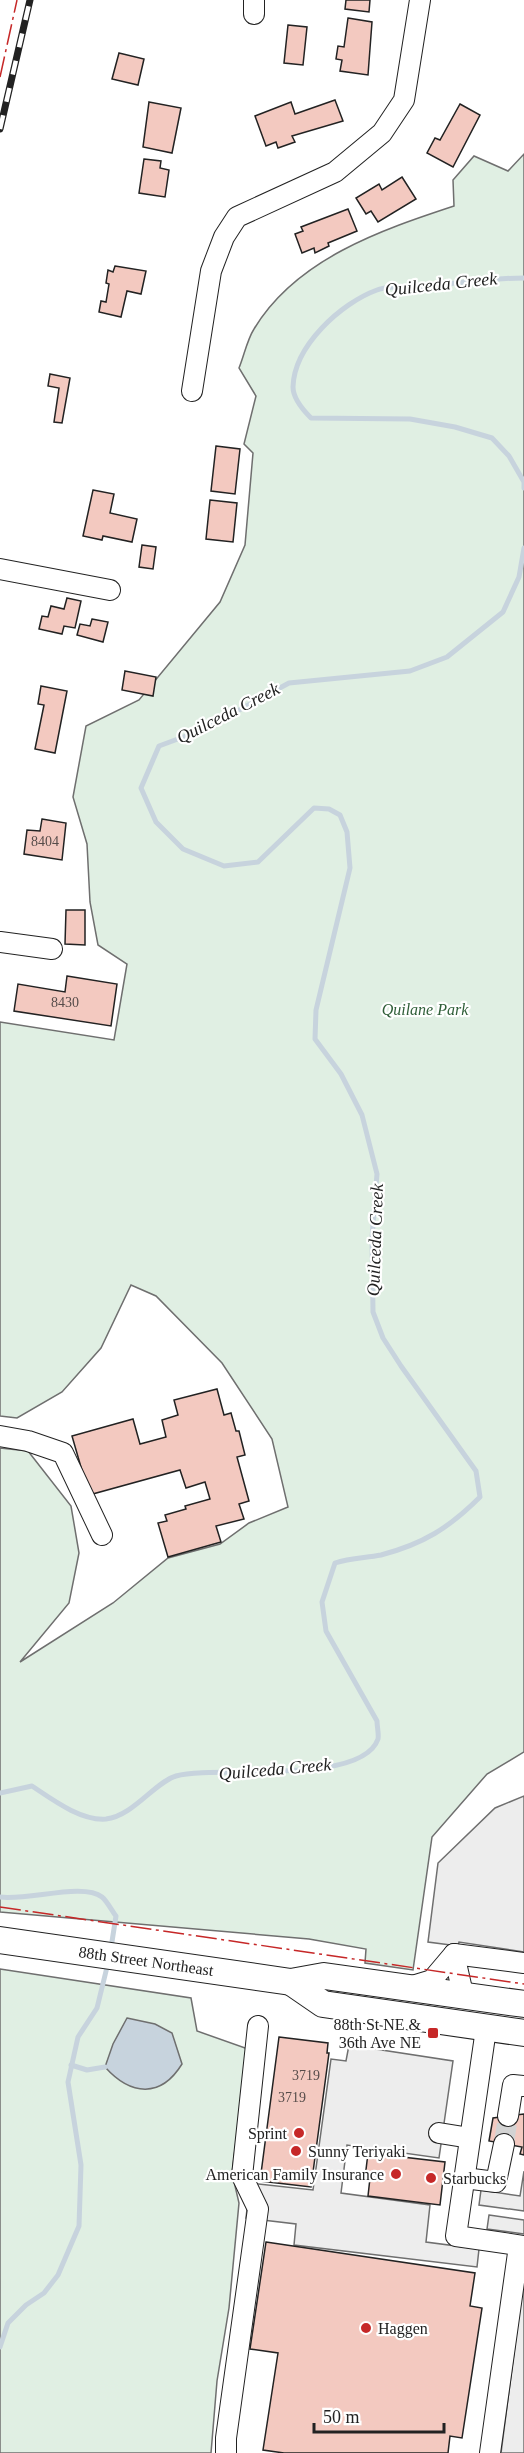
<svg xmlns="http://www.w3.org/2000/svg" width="524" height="2453" font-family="'Times New Roman',serif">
<rect width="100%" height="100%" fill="#fff"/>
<g fill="#e0efe3" stroke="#6f6f6f" stroke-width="1.5">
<path d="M524 154V1752L487 1774 432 1837 413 1970 365 1963 366 1949 309 1939 0 1912V1448L28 1451 71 1506 79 1553 69 1603 20 1662 113 1603 168 1558 220 1544 249 1523 288 1507 272 1439 222 1363 156 1296 131 1285 101 1348 62 1392 17 1418 0 1416V1022L114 1040 127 964 98 945 90 902 87 844 73 797 86 726 139 700 220 602 245 545 253 453 244 444 256 396 239 368C244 356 247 340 254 329 296 259 381 230 454 206L453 180 474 156 508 171Z"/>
<path d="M0 1969 191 1998 197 2031 248 2049 232 2173 239 2203 229 2308 217 2381 211 2453H0Z"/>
</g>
<g fill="#ededed" stroke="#6f6f6f" stroke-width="1.5">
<path d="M524 1796V1952L459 1942 458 1946 428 1942 438 1863 495 1808Z"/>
<path d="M349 2045 453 2061 439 2158 347 2145 341 2193 430 2205 426 2242 479 2249 477 2267 294 2245 296 2224 246 2218 250 2183 313 2190 331 2059 346 2061Z"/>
<path d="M524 2171V2211L479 2205 481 2190 520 2196Z"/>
<path d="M489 2215 524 2220V2234L487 2229Z"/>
<path d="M524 2275V2453H501Z"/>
</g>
<path fill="#c7d3dd" stroke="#6f6f6f" stroke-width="1.5" d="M127 2018 155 2024 172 2033 182 2064C161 2098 131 2096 105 2067L113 2044Z"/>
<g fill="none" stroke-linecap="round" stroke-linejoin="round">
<g stroke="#c7d3dd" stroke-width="5">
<path d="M524 278C491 278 460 283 428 286 412 287 391 285 377 290 341 303 294 346 293 387 293 398 303 410 311 418L410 419 455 427 492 438 509 456 524 482V488"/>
<path d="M0 1793 32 1786C53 1800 81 1821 106 1819 133 1816 155 1782 176 1776 215 1765 362 1786 378 1739 379 1734 377 1727 377 1721L326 1631 322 1602 335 1563C350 1558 365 1558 381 1555 423 1544 449 1528 480 1497L476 1471 401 1366 383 1338 373 1312 372 1238 377 1174 362 1115 341 1074 315 1039 316 1010 350 868 347 832 340 815 329 809 314 808 258 862 224 866 183 849 156 822 141 788 159 746 202 730 289 683 410 671 447 657 503 612 519 577 524 548"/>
<path d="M0 1897C28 1901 83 1882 102 1897 107 1901 112 1911 116 1916L111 1948"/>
<path d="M71 2065 87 2070 105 2067"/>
<path d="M0 2347 8 2323 26 2305 44 2293 58 2275 79 2226 81 2165 68 2082 78 2037 97 2008 108 1963"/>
</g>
</g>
<g fill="#f3c9c0" stroke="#222" stroke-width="1.5">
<path d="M346 0H370L369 12 345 9Z"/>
<path d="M348 18 372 22 368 75 340 71 342 60 336 59 338 46 344 47Z"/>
<path d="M288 25 307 27 303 65 284 63Z"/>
<path d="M119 53 144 59 138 85 112 79Z"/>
<path d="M335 100 343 121 292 136 295 142 278 148 276 142 266 146 255 116 291 102 295 114Z"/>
<path d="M149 102 181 108 172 153 143 147Z"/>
<path d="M460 104 480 115 453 167 427 153 435 138 440 140Z"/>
<path d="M144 159 161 161 160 168 169 170 165 197 139 193Z"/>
<path d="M402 177 416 199 378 222 371 211 366 214 356 198 379 184 382 190Z"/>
<path d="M348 209 357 231 328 243 329 246 315 253 314 248 302 253 295 234 303 231 301 227Z"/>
<path d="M115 266 146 271 141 294 127 291 121 317 99 312 101 301 106 302 109 284 106 283 108 270 113 272Z"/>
<path d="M50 374 70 378 62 423 54 422 59 388 48 386Z"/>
<path d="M216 446 240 449 235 494 211 491Z"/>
<path d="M93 490 114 494 110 513 137 519 132 542 103 536 102 540 83 536Z"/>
<path d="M210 500 237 503 233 542 206 539Z"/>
<path d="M142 545 156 547 153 569 139 567Z"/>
<path d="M67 598 81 601 75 628 64 626 62 634 39 629 42 616 48 617 51 606 64 609Z"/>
<path d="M92 619 108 622 103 642 77 635 80 624 90 626Z"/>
<path d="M125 671 156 677 153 696 122 690Z"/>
<path d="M41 686 67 691 55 753 35 749 44 705 38 704Z"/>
<path d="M42 819 66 823 62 860 24 854 27 830 40 831Z"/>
<path d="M66 910H85V945L65 944Z"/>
<path d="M67 976 117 984 111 1026 14 1011 18 984 65 992Z"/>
<path d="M217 1389 224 1415 231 1413 236 1431H239L245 1455 237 1457 249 1501 239 1504 244 1519 216 1526 221 1542 168 1557 158 1523 167 1521 165 1515 186 1509 185 1506 210 1499 205 1482 186 1488 180 1470 89 1495 72 1436 133 1419 140 1444 166 1437 162 1420 178 1415 174 1400Z"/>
<path d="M279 2037 328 2043 327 2053H329L311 2187 260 2181Z"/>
<path d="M524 2114V2155L520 2154 522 2147 489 2141 493 2118Z"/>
<path d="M368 2153 445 2162 440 2205 368 2196 370 2178H365Z"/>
<path d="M266 2242 475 2273 470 2306 482 2308 462 2438 450 2436 448 2453H284L263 2450 278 2353 250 2349Z"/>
</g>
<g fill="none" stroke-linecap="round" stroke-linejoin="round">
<path stroke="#d3d3d3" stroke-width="20" stroke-dasharray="20 10" stroke-linecap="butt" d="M504 2144 508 2116"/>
<g stroke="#222" stroke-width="22">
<g id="minor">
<path d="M254 0V14"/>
<path d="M192 391 211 271 224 237 237 217 335 172 382 133 404 100 420 0"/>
<path d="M0 569 110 590"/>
<path d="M0 942 52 949"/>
<path d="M0 1436 28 1441 63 1453 102 1535"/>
<path d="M454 1954 524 1963"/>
<path d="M409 1987 432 1980 454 1954 463 1994"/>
<path d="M486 2029 456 2236 524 2246"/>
<path d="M508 2116 513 2085 524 2086"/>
<path d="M439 2133 470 2138"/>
<path d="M464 2178 496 2182 504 2144"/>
<path d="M226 2453V2438L258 2209 242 2176 258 2026"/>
<path d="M490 2453 519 2246"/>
</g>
</g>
<g stroke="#222" stroke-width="28">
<g id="major">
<path d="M0 1940 291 1982 324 1976 524 2004"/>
<path d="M291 1982 323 2004 524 2033"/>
</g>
</g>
<use href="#minor" stroke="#fff" stroke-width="20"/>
<use href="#major" stroke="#fff" stroke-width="26"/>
<g stroke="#222" stroke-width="7">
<path id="rail" d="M0 129 30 0"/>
</g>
<use href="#rail" stroke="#fff" stroke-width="4.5" stroke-dasharray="14" stroke-linecap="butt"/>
<g stroke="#c62828" stroke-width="1.5" stroke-dasharray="21 4.5 3 4.5" stroke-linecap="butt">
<path d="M0 77 17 0"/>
<path d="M0 1907 524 1984"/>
</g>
</g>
<g fill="#c62828" stroke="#fff" stroke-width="2">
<rect x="427" y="2027" width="12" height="12" rx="3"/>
<circle cx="299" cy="2133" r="6"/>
<circle cx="296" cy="2151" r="6"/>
<circle cx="396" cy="2174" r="6"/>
<circle cx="431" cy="2178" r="6"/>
<circle cx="366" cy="2328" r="6"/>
</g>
<g text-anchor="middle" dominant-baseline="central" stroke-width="4.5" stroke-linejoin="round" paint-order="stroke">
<g font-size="14" fill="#564c4a">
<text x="45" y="841">8404</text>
<text x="65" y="1002">8430</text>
<text x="306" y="2075">3719</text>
<text x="292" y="2097">3719</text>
</g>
<g font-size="16" font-style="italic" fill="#2f5e38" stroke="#fff">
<text x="425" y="1009">Quilane Park</text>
</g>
<g font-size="16" fill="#222" stroke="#fff">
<text transform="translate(146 1961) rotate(8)">88th Street Northeast</text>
</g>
<g font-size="16" fill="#222" stroke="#fff" text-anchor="end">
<text x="421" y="2024">88th St NE &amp;<tspan x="421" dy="18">36th Ave NE</tspan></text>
<text x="287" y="2133">Sprint</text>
<text x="308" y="2151" text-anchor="start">Sunny Teriyaki</text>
<text x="384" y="2174">American Family Insurance</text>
<text x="443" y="2178" text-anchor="start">Starbucks</text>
<text x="378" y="2328" text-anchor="start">Haggen</text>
</g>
<g font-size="18" font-style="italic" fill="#222" stroke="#fff">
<text transform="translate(441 284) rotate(-6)">Quilceda Creek</text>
<text transform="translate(228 713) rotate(-27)">Quilceda Creek</text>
<text transform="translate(375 1240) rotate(-88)">Quilceda Creek</text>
<text transform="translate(275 1769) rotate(-5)">Quilceda Creek</text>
</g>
</g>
<path d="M314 2423v9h130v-9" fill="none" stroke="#222222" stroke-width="3"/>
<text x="323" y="2423" font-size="18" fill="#222222" stroke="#ffffff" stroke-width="4.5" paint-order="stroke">50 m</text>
</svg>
